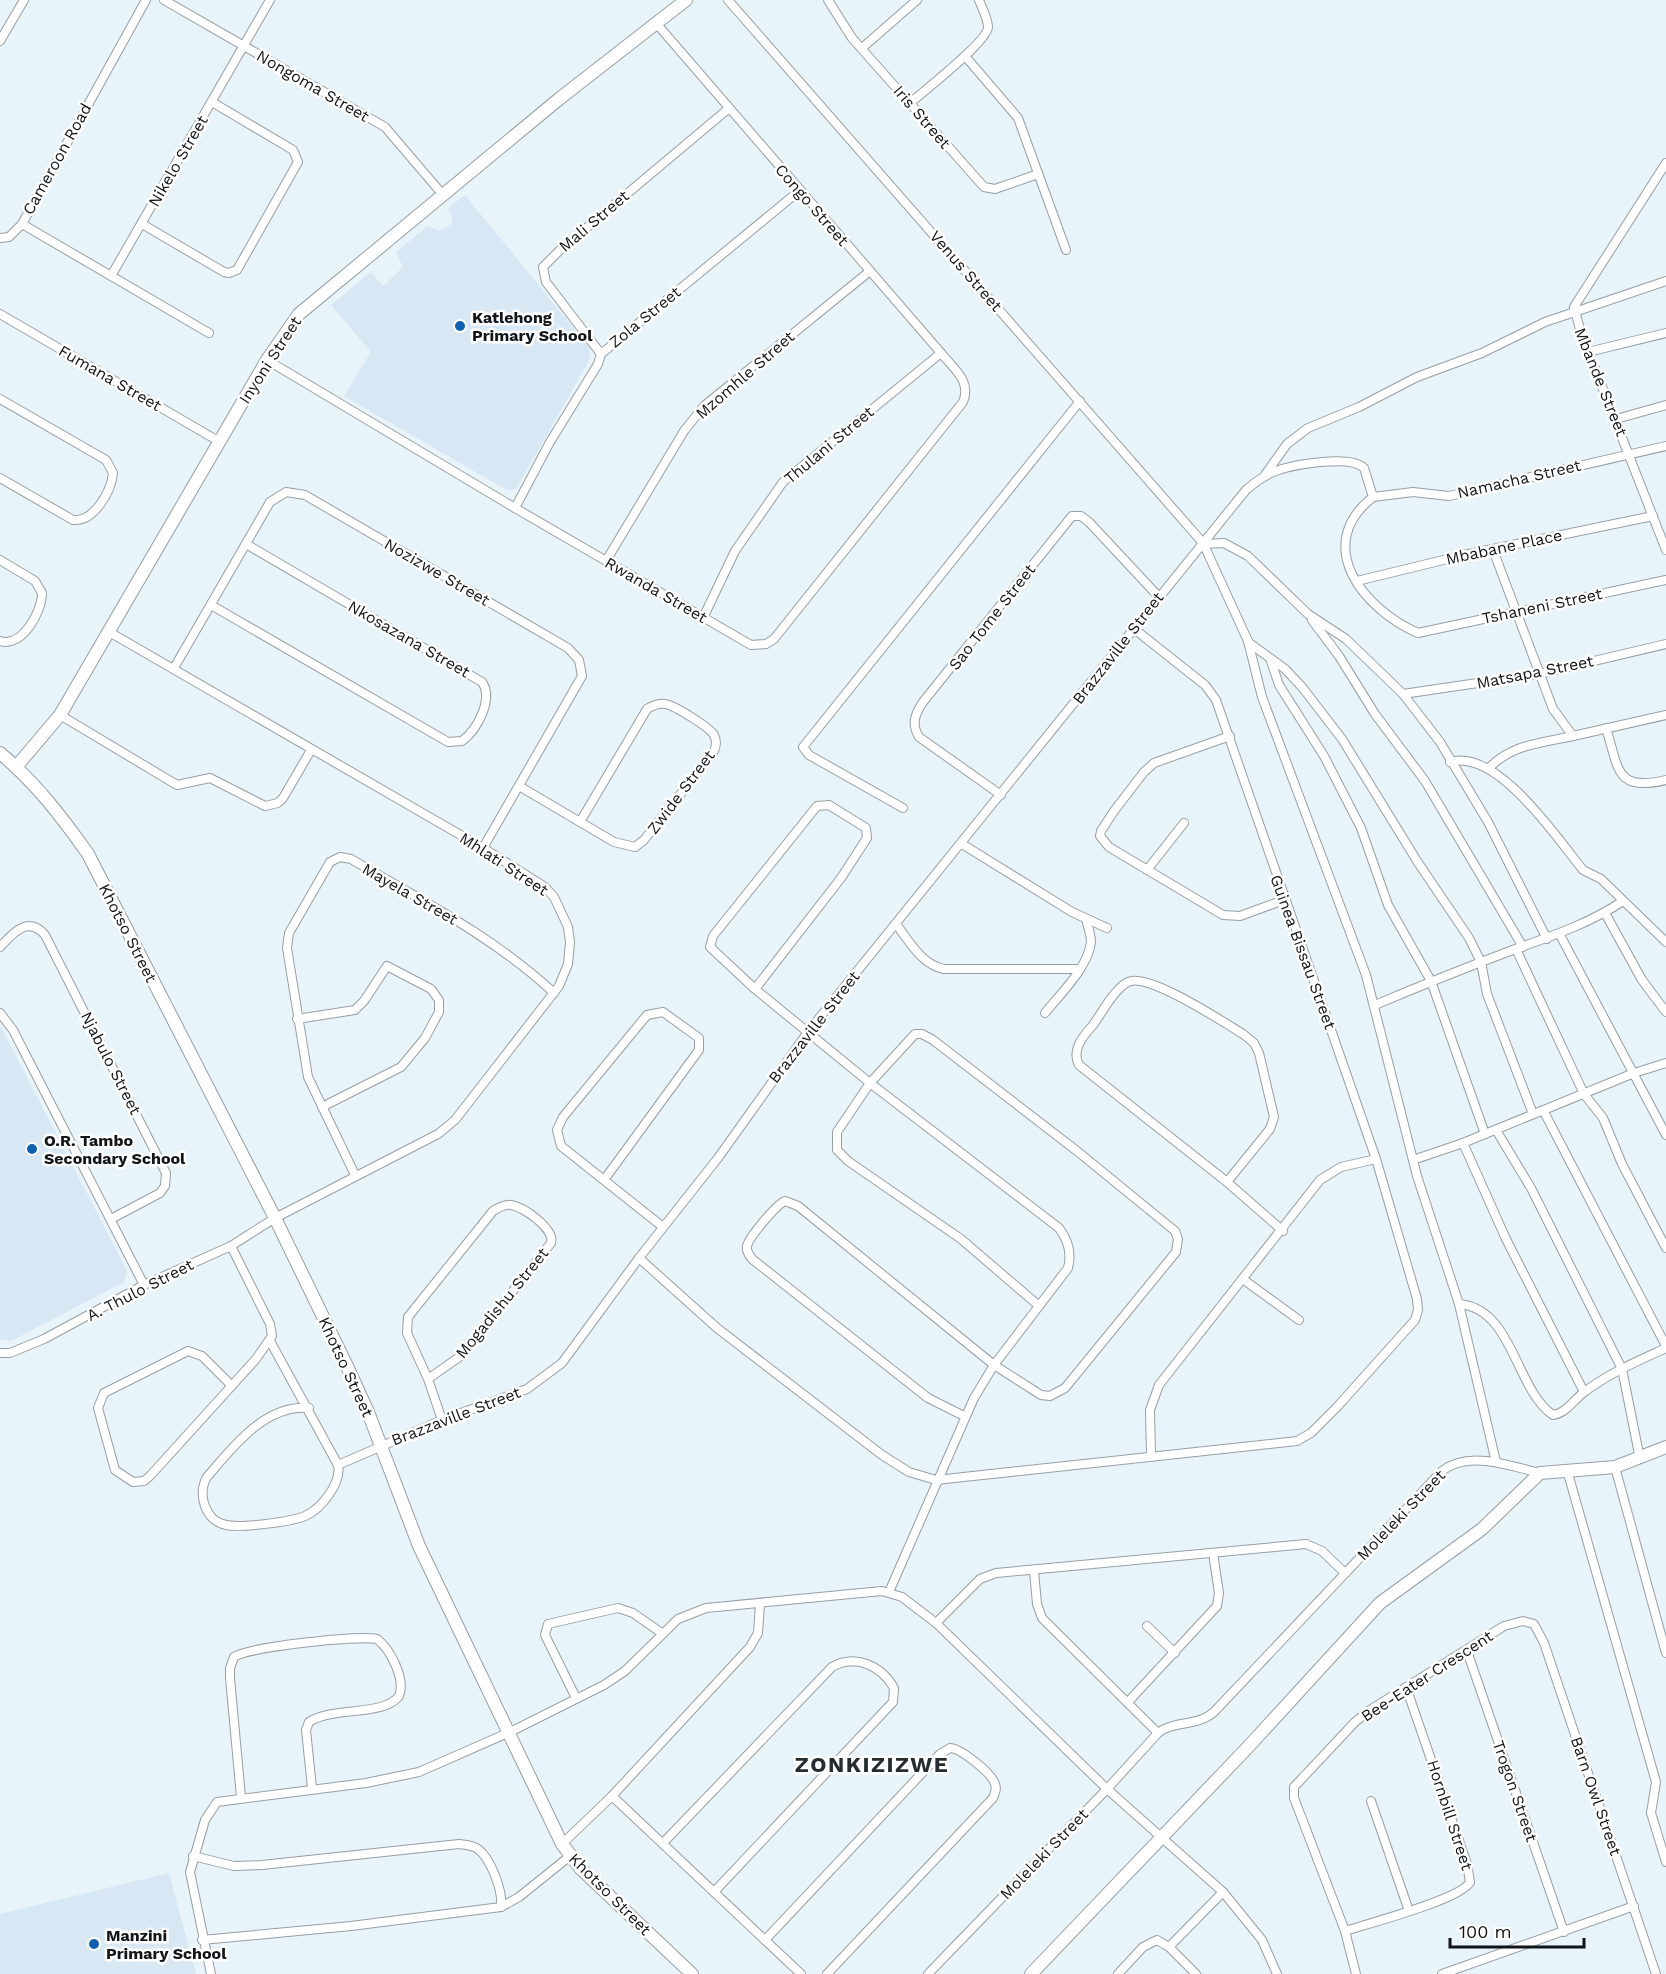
<svg xmlns="http://www.w3.org/2000/svg" width="1666" height="1974" font-family="'Work Sans',sans-serif">
<rect width="100%" height="100%" fill="#e9f3fa"/>
<g fill="#d7e7f4">
<path d="M465 195 589 347 590 359 516 489 507 490 344 396 371 352 331 305 371 272 383 286 403 267 396 252 428 226 440 231 450 225 453 219 448 208Z"/>
<path d="M0 1025 127 1271 124 1282 11 1341 0 1339Z"/>
<path d="M169 1873 196 1974H0V1914Z"/>
</g>
<g fill="none" stroke-linecap="round" stroke-linejoin="round">
<g stroke="#969fa6" stroke-width="10">
<g id="street">
<path d="M146 0 22 224 209 333"/>
<path d="M164 0 385 127 443 195"/>
<path d="M728 0 1203 543 1248 641 1262 697 1366 975 1417 1176 1459 1304 1496 1462"/>
<path d="M828 0 852 38 984 187 995 189 1038 174"/>
<path d="M0 41 24 0"/>
<path d="M862 48 917 0"/>
<path d="M965 56 1018 118 1066 250"/>
<path d="M910 103C924 91 988 41 988 27 988 19 982 8 979 0"/>
<path d="M1666 163 1574 307 1581 333 1666 550"/>
<path d="M142 224 224 272 229 273 237 270 298 162 293 150 212 102"/>
<path d="M0 238 9 237 22 224"/>
<path d="M111 276 270 0"/>
<path d="M0 314 220 442"/>
<path d="M1588 352 1666 333"/>
<path d="M601 354 546 282 543 267 560 250 728 109"/>
<path d="M267 360 515 508 751 645 766 644 774 639 963 402C972 381 953 368 941 353L656 23"/>
<path d="M0 399 106 460 113 473C111 492 94 522 73 520L0 478"/>
<path d="M1616 419 1666 405"/>
<path d="M1265 475 1287 444 1308 428 1359 407 1417 377 1482 353 1545 322 1666 281"/>
<path d="M1373 497C1312 545 1363 609 1418 633L1666 580"/>
<path d="M1373 497 1413 492 1449 496 1666 446"/>
<path d="M515 508 550 442 598 364 601 354 799 191"/>
<path d="M1203 544 1224 543 1248 556 1308 614 1346 639 1403 694 1440 742 1488 822 1547 939"/>
<path d="M1493 550 1553 709 1573 736 1666 715"/>
<path d="M0 560 35 581 42 593C42 612 22 648 0 641"/>
<path d="M606 561 684 431 704 406 870 271"/>
<path d="M1357 581 1464 555 1653 516"/>
<path d="M211 605 448 742 462 741C477 730 494 699 482 682L246 544"/>
<path d="M703 618 735 551 783 482 941 353"/>
<path d="M1312 620 1339 656 1375 714 1425 781 1523 947"/>
<path d="M1248 642 1285 669 1302 687 1342 739 1417 861 1469 938 1481 962 1487 994 1533 1114"/>
<path d="M1271 661 1279 685 1324 756 1361 828 1388 905 1431 981 1485 1134"/>
<path d="M174 668 270 502 286 492 305 495 568 648 579 660 582 676 483 848"/>
<path d="M1403 694 1539 674 1666 644"/>
<path d="M60 715 177 785 210 778 265 806 278 803 283 798 311 750"/>
<path d="M1606 728C1619 769 1615 792 1666 780"/>
<path d="M1230 736 1154 763 1144 772 1114 811 1101 831 1100 836 1109 847 1223 915 1240 916 1284 900"/>
<path d="M1450 762C1497 748 1556 837 1583 870L1601 879 1666 942"/>
<path d="M1489 768C1512 744 1542 743 1573 736"/>
<path d="M519 786 614 842 635 847 644 840 713 753C716 748 717 741 714 735 709 727 674 705 665 704 658 703 652 706 647 709L580 822"/>
<path d="M1001 795 919 737C911 724 915 714 923 702L1072 516H1081L1089 522 1158 596"/>
<path d="M903 808 809 755 803 747 1080 401"/>
<path d="M962 844 1072 912 1107 928"/>
<path d="M1147 870 1184 823"/>
<path d="M1605 913 1642 980 1666 1012"/>
<path d="M896 924C910 942 921 964 944 969H1080"/>
<path d="M1560 935 1666 1135"/>
<path d="M0 947C13 933 28 915 45 935L166 1173 165 1186 160 1193 111 1219"/>
<path d="M1516 949 1584 1094 1603 1118 1622 1164 1666 1248"/>
<path d="M755 989 841 878 867 838 866 828 829 805 817 806 713 936 710 947 755 989 870 1083 1059 1228C1068 1240 1072 1253 1068 1268L994 1365 974 1398 889 1592"/>
<path d="M1375 1005C1422 985 1470 966 1518 948 1555 935 1590 923 1623 901"/>
<path d="M0 1013 13 1030 32 1067 144 1285"/>
<path d="M1045 1013C1060 994 1088 968 1091 942 1091 935 1088 927 1086 919"/>
<path d="M297 1019 355 1010 364 1001 387 966 431 989 439 1000V1012L425 1038 401 1067 322 1107"/>
<path d="M1543 1110 1666 1346"/>
<path d="M1496 1130 1531 1188 1622 1369 1640 1459"/>
<path d="M1463 1143 1506 1239 1584 1392"/>
<path d="M1413 1160 1463 1143 1634 1073 1666 1063"/>
<path d="M355 1175 308 1077 287 948 289 933 330 862 340 857 351 859C421 900 494 937 554 993"/>
<path d="M604 1180 699 1050V1038L663 1012 647 1015 563 1117 557 1130 561 1146 663 1227"/>
<path d="M1227 1182 1270 1129 1274 1117 1259 1053 1254 1043 1243 1034C1223 1022 1148 972 1128 982 1114 989 1102 1013 1093 1025 1083 1036 1071 1050 1079 1065L1227 1182 1283 1231"/>
<path d="M231 1246 270 1324 272 1336 256 1359 150 1476 144 1481 133 1482 115 1470 98 1408 104 1393 188 1351 202 1356 232 1386"/>
<path d="M639 1258 717 1328 882 1455 909 1472 936 1480 1297 1441 1311 1433 1337 1407 1415 1320 1418 1310 1417 1299 1376 1159 1216 700 1205 685 1133 628"/>
<path d="M1244 1280 1299 1320"/>
<path d="M1459 1304C1513 1308 1515 1389 1553 1415 1566 1413 1573 1401 1583 1393 1607 1374 1638 1361 1666 1348"/>
<path d="M270 1341 338 1465C342 1483 321 1509 305 1516 291 1522 241 1528 226 1525 205 1521 197 1494 207 1477 233 1447 265 1404 309 1408"/>
<path d="M0 1353H10L44 1339 144 1285 231 1246 275 1218 438 1134 455 1120 559 986 568 964 570 942 568 927 554 897 545 887 483 848 111 633"/>
<path d="M428 1379 462 1355 551 1243C555 1229 524 1207 511 1205 505 1204 498 1208 493 1211L408 1317 407 1333 428 1379 442 1420"/>
<path d="M964 1416 928 1398 752 1259C749 1255 746 1251 747 1246 749 1237 777 1204 785 1201L798 1206 994 1365 1041 1395 1050 1396 1065 1388 1176 1252 1178 1239 1175 1231 1077 1151 933 1040 922 1034H915L870 1083 837 1132V1150L848 1161 961 1239 1038 1305"/>
<path d="M1151 1456 1150 1410 1159 1385 1320 1180 1341 1167 1376 1159"/>
<path d="M338 1465 442 1420 527 1389 562 1363 639 1258 718 1158 808 1032 1246 490C1254 483 1262 477 1273 472 1290 465 1350 454 1364 468L1373 497"/>
<path d="M1615 1467 1666 1653"/>
<path d="M1567 1470 1656 1782 1651 1813 1666 1862"/>
<path d="M1034 1571 1037 1604 1042 1618 1158 1733"/>
<path d="M936 1623 980 1579 996 1573 1306 1544 1322 1551 1345 1573"/>
<path d="M1147 1626 1175 1653"/>
<path d="M1467 1651 1564 1932"/>
<path d="M576 1698 545 1635 548 1624 618 1608 633 1613 663 1634"/>
<path d="M1128 1702 1217 1606 1219 1593 1213 1553"/>
<path d="M612 1796 801 1974"/>
<path d="M241 1797 230 1678V1668L234 1657C248 1647 358 1635 377 1639 390 1649 406 1679 399 1696 383 1717 333 1706 309 1722L306 1730 312 1788"/>
<path d="M1371 1801 1409 1911"/>
<path d="M663 1843 832 1667C855 1654 881 1665 894 1688L893 1702 714 1892"/>
<path d="M562 1844 612 1796 750 1647 758 1633 760 1604"/>
<path d="M193 1856 234 1866 262 1865 459 1844C465 1845 472 1845 478 1849 491 1859 503 1891 501 1907"/>
<path d="M1345 1931C1367 1924 1462 1899 1470 1882L1467 1864 1406 1687"/>
<path d="M202 1940 351 1926 501 1907 519 1897 570 1856"/>
<path d="M765 1940 940 1754 950 1748C960 1748 992 1773 995 1784 997 1789 995 1793 993 1798L827 1974"/>
<path d="M1169 1947 1223 1892"/>
<path d="M211 1974 190 1872 205 1820 217 1802 366 1783 419 1772 510 1732 604 1685 625 1671 678 1619 706 1608 882 1591 902 1597 936 1623 1107 1789 1223 1892 1262 1940 1277 1974"/>
<path d="M928 1974 1107 1789 1158 1733C1174 1720 1197 1727 1214 1712L1442 1471C1469 1450 1510 1466 1540 1473"/>
<path d="M1118 1974 1143 1947 1157 1940 1169 1947 1196 1974"/>
<path d="M1356 1974 1345 1931 1294 1798V1787L1355 1722 1370 1710 1504 1626 1523 1621 1534 1624 1544 1643 1656 1974"/>
<path d="M1442 1974 1634 1906"/>
</g>
</g>
<g stroke="#969fa6" stroke-width="14">
<g id="secondary">
<path d="M0 753C35 782 62 817 88 854L275 1218 346 1364 368 1412 419 1546 562 1844 581 1869 692 1974"/>
<path d="M16 767 60 715 267 360 299 314 559 99 686 0"/>
<path d="M1031 1974 1249 1746 1380 1603 1482 1529 1540 1473 1615 1467 1666 1447"/>
</g>
</g>
<use href="#street" stroke="#fff" stroke-width="8"/>
<use href="#secondary" stroke="#fff" stroke-width="12"/>
</g>
<g fill="#0f61af" stroke="#fff" stroke-width="2">
<circle cx="460" cy="326" r="6"/>
<circle cx="32" cy="1149" r="6"/>
<circle cx="94" cy="1944" r="6"/>
</g>
<g text-anchor="middle" dominant-baseline="central" stroke-width="5" stroke-linejoin="round" paint-order="stroke">
<g font-size="16" fill="#121518" stroke="#fff">
<text transform="translate(313 86) rotate(30)">Nongoma Street</text>
<text transform="translate(922 117) rotate(49)">Iris Street</text>
<text transform="translate(57 159) rotate(-61)">Cameroon Road</text>
<text transform="translate(178 161) rotate(-60)">Nikelo Street</text>
<text transform="translate(812 205) rotate(49)">Congo Street</text>
<text transform="translate(594 221) rotate(-40)">Mali Street</text>
<text transform="translate(966 271) rotate(49)">Venus Street</text>
<text transform="translate(645 317) rotate(-39)">Zola Street</text>
<text transform="translate(270 360) rotate(-57)">Inyoni Street</text>
<text transform="translate(745 375) rotate(-41)">Mzomhle Street</text>
<text transform="translate(110 378) rotate(30)">Fumana Street</text>
<text transform="translate(1601 382) rotate(68)">Mbande Street</text>
<text transform="translate(829 445) rotate(-40)">Thulani Street</text>
<text transform="translate(1519 479) rotate(-13)">Namacha Street</text>
<text transform="translate(1504 547) rotate(-12)">Mbabane Place</text>
<text transform="translate(437 572) rotate(30)">Nozizwe Street</text>
<text transform="translate(656 590) rotate(30)">Rwanda Street</text>
<text transform="translate(1542 606) rotate(-12)">Tshaneni Street</text>
<text transform="translate(992 617) rotate(-52)">Sao Tome Street</text>
<text transform="translate(409 639) rotate(30)">Nkosazana Street</text>
<text transform="translate(1118 648) rotate(-52)">Brazzaville Street</text>
<text transform="translate(1535 672) rotate(-11)">Matsapa Street</text>
<text transform="translate(681 792) rotate(-53)">Zwide Street</text>
<text transform="translate(504 864) rotate(33)">Mhlati Street</text>
<text transform="translate(410 894) rotate(30)">Mayela Street</text>
<text transform="translate(128 933) rotate(63)">Khotso Street</text>
<text transform="translate(1303 952) rotate(70)">Guinea Bissau Street</text>
<text transform="translate(814 1027) rotate(-52)">Brazzaville Street</text>
<text transform="translate(111 1063) rotate(63)">Njabulo Street</text>
<text transform="translate(140 1290) rotate(-27)">A. Thulo Street</text>
<text transform="translate(502 1303) rotate(-51)">Mogadishu Street</text>
<text transform="translate(346 1367) rotate(65)">Khotso Street</text>
<text transform="translate(456 1416) rotate(-21)">Brazzaville Street</text>
<text transform="translate(1401 1515) rotate(-46)">Moleleki Street</text>
<text transform="translate(1427 1676) rotate(-33)">Bee-Eater Crescent</text>
<text transform="translate(1515 1791) rotate(71)">Trogon Street</text>
<text transform="translate(1596 1796) rotate(71)">Barn Owl Street</text>
<text transform="translate(1450 1815) rotate(72)">Hornbill Street</text>
<text transform="translate(1044 1854) rotate(-46)">Moleleki Street</text>
<text transform="translate(610 1894) rotate(45)">Khotso Street</text>
</g>
<g font-size="16" font-weight="bold" fill="#121518" stroke="#fff" text-anchor="start">
<text x="472" y="317">Katlehong<tspan x="472" dy="18">Primary School</tspan></text>
<text x="44" y="1140">O.R. Tambo<tspan x="44" dy="18">Secondary School</tspan></text>
<text x="106" y="1935">Manzini<tspan x="106" dy="18">Primary School</tspan></text>
</g>
<g font-size="22" font-weight="bold" letter-spacing="1.5" fill="#252c31" stroke="#fff">
<text x="872" y="1764">ZONKIZIZWE</text>
</g>
</g>
<path d="M1450 1938v9h134v-9" fill="none" stroke="#121518" stroke-width="3"/>
<text x="1459" y="1938" font-size="18" fill="#121518" stroke="#ffffff" stroke-width="4.5" paint-order="stroke">100 m</text>
</svg>
